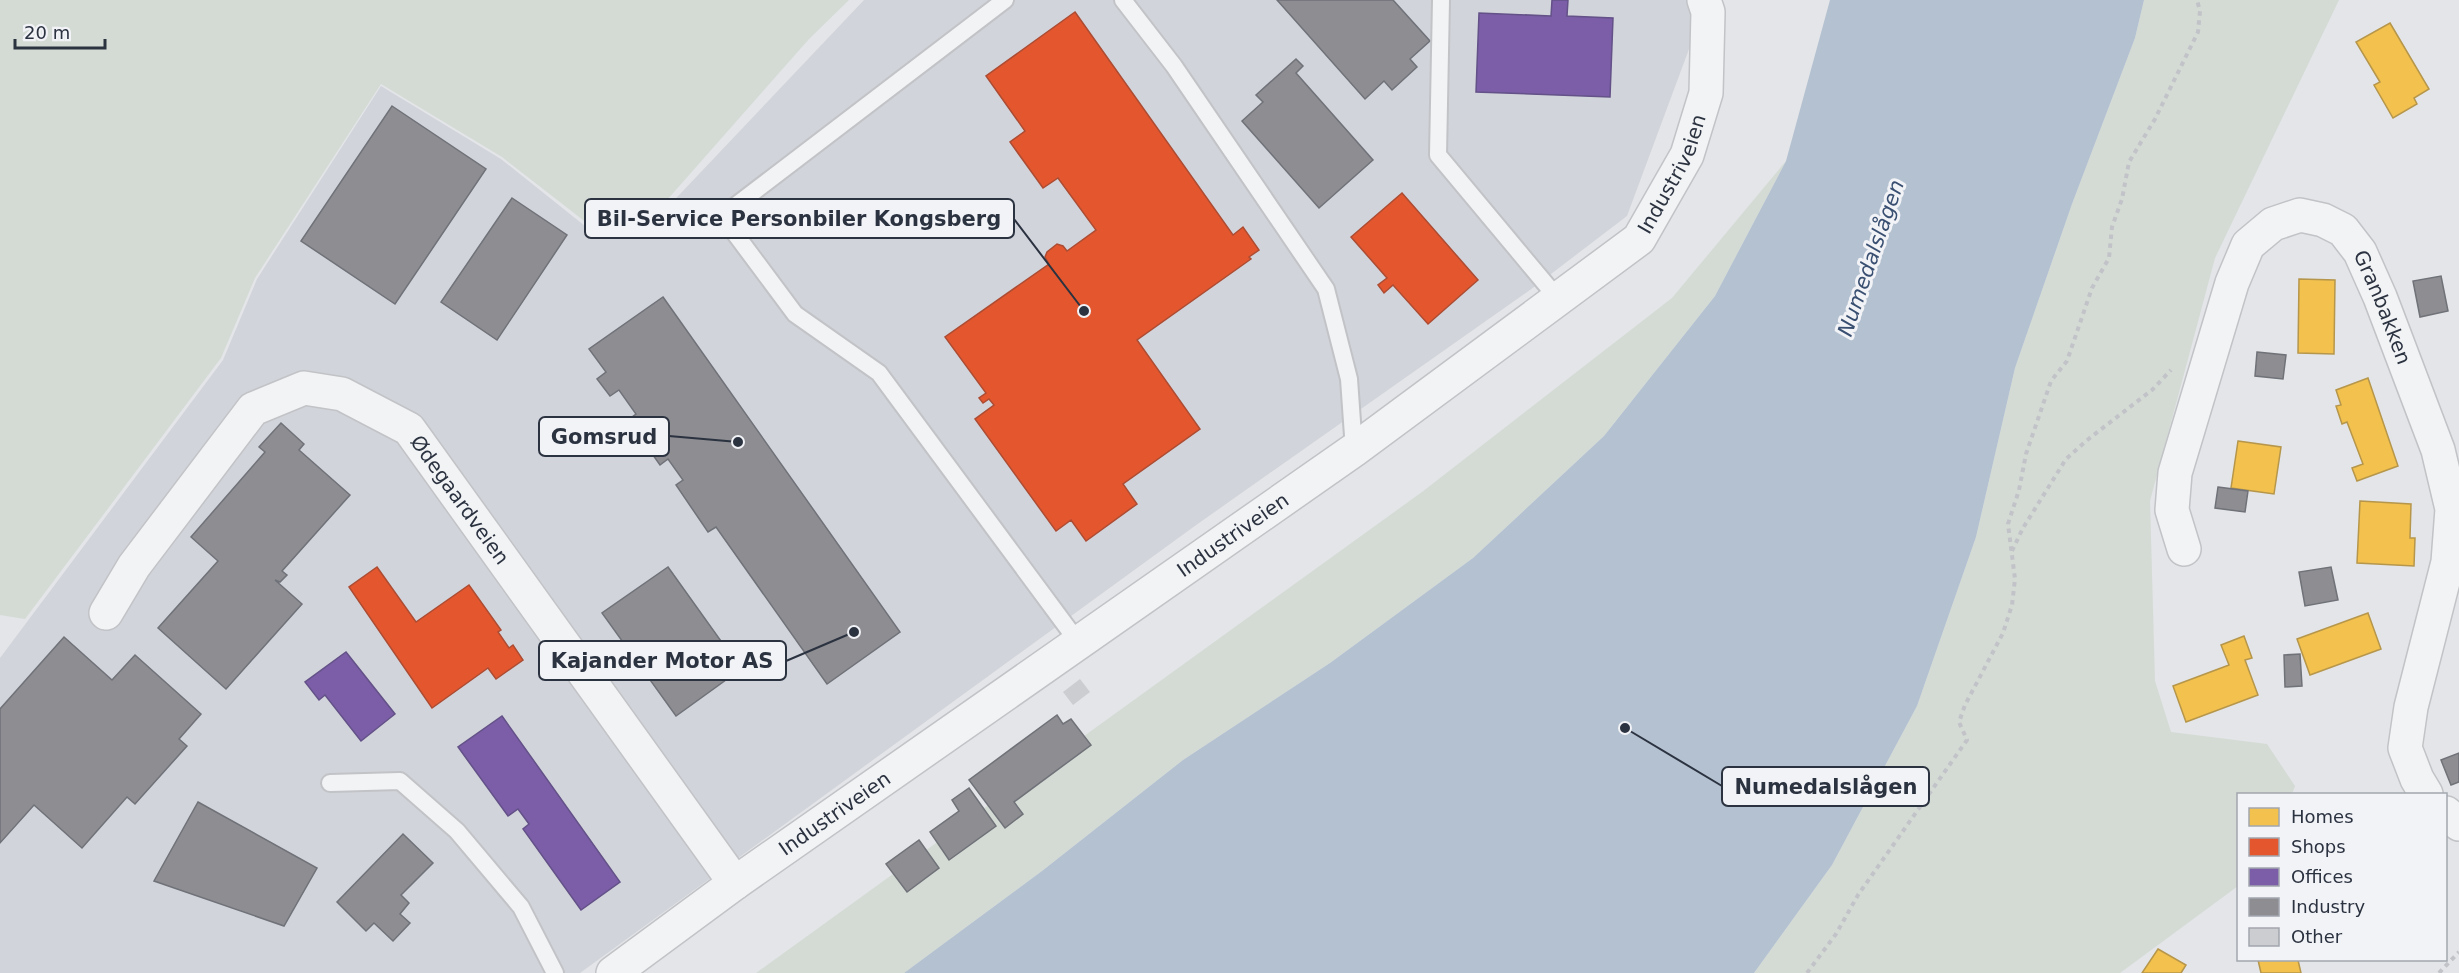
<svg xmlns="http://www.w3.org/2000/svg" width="2459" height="973" font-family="'DejaVu Sans',sans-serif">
<rect width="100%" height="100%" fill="#e3e5e8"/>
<path fill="#d2d4db" d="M864 0H1723L1692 41 1627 216 1530 290 1199 523 580 973H0V658L223 360 257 279 381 86 501 159 600 238 662 213Z"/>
<g fill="#d4dbd4">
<path d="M0 0H849L809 39 659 209 601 234 502 157 381 84 255 278 221 358 25 619 0 615Z"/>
<path d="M2144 0H2339L2215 258 2150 501 2155 681 2171 732 2267 744 2295 786 2292 794H2238V886L2120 973H1754L1832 865 1917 706 1976 537 2015 368 2072 204 2135 38Z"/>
<path d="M1786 161 1715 296 1604 436 1473 558 1330 663 1183 760 1042 871 904 973H756L1422 492 1672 298Z"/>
</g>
<path fill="#b4c1d0" d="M1830 0H2144L2135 38 2072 204 2015 368 1976 537 1917 706 1832 865 1754 973H904L1042 871 1183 760 1330 663 1473 558 1604 436 1715 296 1786 161Z"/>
<g fill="#f2c14e" stroke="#b6964a" stroke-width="1.5">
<path d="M2390 23 2429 89 2414 98 2417 104 2393 118 2374 85 2380 82 2356 42Z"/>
<path d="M2299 279 2335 280 2334 354 2298 353Z"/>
<path d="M2368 378 2398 466 2357 481 2352 468 2363 464 2347 422 2342 424 2336 406 2341 405 2336 390Z"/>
<path d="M2238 441 2281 447 2274 494 2231 488Z"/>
<path d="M2360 501 2411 504 2410 538H2415L2414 566 2357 563Z"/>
<path d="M2368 613 2381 649 2310 675 2297 639Z"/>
<path d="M2244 636 2252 658 2245 660 2258 695 2186 722 2173 686 2229 665 2221 645Z"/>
<path d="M2158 949 2186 965 2181 973H2142Z"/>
<path d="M2258 960H2298L2301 973H2261Z"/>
</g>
<g fill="#e4572e" stroke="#ac4c33" stroke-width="1.5">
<path d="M1075 12 1233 235 1243 227 1259 250 1249 257 1251 259 1137 340 1200 429 1123 484 1137 504 1086 541 1071 520 1056 531 975 419 994 405 989 399 983 403 979 398 986 393 945 337 1049 264 1045 257 1047 252 1057 244 1063 246 1067 251 1096 230 1058 178 1043 188 1010 142 1025 131 986 76Z"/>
<path d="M1402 193 1478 280 1428 324 1393 285 1384 293 1378 285 1387 278 1351 237Z"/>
<path d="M377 567 416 622 469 585 501 630 498 632 509 648 513 645 523 660 496 679 488 668 432 708 349 587Z"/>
</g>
<g fill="#7b5ea7" stroke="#635188" stroke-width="1.5">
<path d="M1552 0H1568L1567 16 1613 18 1610 97 1476 92 1479 13 1551 16Z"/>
<path d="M346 652 395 714 361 741 325 695 319 700 305 682Z"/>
<path d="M502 716 620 882 581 910 523 829 529 824 518 809 508 816 458 747Z"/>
</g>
<g fill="#8d8d92" stroke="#707279" stroke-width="1.5">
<path d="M1277 0H1393L1430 41 1410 59 1417 67 1392 90 1384 81 1365 99Z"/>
<path d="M1296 59 1303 66 1296 73 1373 160 1319 208 1242 121 1263 102 1256 95Z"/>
<path d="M392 106 486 169 395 304 301 241Z"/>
<path d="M512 198 567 235 497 340 441 302Z"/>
<path d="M2441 276 2448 311 2420 317 2413 281Z"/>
<path d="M663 297 900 632 827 684 716 527 708 532 676 485 683 480 668 459 660 465 628 420 636 414 619 390 610 396 597 379 606 372 589 349Z"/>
<path d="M2257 352 2286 355 2283 379 2255 376Z"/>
<path d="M281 423 304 444 299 450 350 495 282 571 287 575 280 582 275 580 302 604 226 689 158 628 218 561 191 537 265 452 259 447Z"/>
<path d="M2218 487 2248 491 2245 512 2215 508Z"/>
<path d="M668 567 741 669 676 716 602 613Z"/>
<path d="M2331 567 2338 600 2305 606 2299 572Z"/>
<path d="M64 637 112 680 135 655 201 714 179 739 187 746 135 804 127 797 82 848 34 805 0 843V709Z"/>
<path d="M2300 654 2302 686 2285 687 2284 655Z"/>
<path d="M1057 715 1063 724 1071 719 1091 745 1014 802 1023 814 1005 828 969 780Z"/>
<path d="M2459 753V782L2451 785 2441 760Z"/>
<path d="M969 788 996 826 949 860 930 832 959 811 952 800Z"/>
<path d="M198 802 317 868 284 926 154 881Z"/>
<path d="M403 834 433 863 401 895 409 903 400 914 410 923 393 941 374 923 366 931 337 902Z"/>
<path d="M919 840 939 868 907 892 886 864Z"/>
</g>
<path fill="#cccdd0" d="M1080 679 1090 692 1073 705 1063 692Z"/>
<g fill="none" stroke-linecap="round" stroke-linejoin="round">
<g stroke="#c1c3c6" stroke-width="20">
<g id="lane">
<path d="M1005 0 722 216 795 314 879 373 1078 642"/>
<path d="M1123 0 1174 66 1326 289 1349 379 1354 450"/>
<path d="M1441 0 1438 155 1559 300"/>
<path d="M330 783 400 781 457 831 521 907 555 973"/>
</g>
</g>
<g stroke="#c1c3c6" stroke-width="36">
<g id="street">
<path id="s1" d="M2184 549 2172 510 2175 473 2232 283 2248 245 2273 224 2300 215 2323 220 2343 230 2360 252 2380 297 2438 450 2452 509 2448 562 2411 707 2405 748 2417 779 2426 794"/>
<path id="s2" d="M106 613 134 566 253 409 304 388 342 394 409 429 735 883"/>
<path d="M2446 813 2459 824"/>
<path id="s3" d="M613 973 735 883 1354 450 1639 239 1687 155 1706 93 1708 12 1704 0"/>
</g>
</g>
<g stroke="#c2c3c8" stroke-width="4" stroke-dasharray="4.5 4.5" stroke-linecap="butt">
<path d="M2012 551 2023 528 2066 459 2086 441 2152 390 2171 370"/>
<path d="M1807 973 1836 934 1858 895 1967 740 1959 722 1965 705 2003 633 2012 605 2015 579 2008 524 2019 490 2026 454 2051 381 2067 361 2092 288 2109 258 2112 227 2122 199 2129 162 2155 119 2198 32 2200 11 2197 0"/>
<path d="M2439 973 2459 952"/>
</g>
<use href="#lane" stroke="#f2f3f5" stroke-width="16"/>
<use href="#street" stroke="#f2f3f5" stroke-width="33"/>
</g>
<g text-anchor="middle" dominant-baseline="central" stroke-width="6" stroke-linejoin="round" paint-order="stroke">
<g font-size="20" fill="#2b3240" stroke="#f2f3f7">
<text stroke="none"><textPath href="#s3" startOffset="1335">Industriveien</textPath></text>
<text stroke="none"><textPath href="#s1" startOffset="512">Granbakken</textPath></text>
<text stroke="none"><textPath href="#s2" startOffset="508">Ødegaardveien</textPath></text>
<text stroke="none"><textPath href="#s3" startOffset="759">Industriveien</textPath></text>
<text stroke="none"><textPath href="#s3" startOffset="273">Industriveien</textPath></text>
</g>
<g font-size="21" font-style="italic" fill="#394f71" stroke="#f2f3f7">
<text transform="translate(1871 258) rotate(-71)">Numedalslågen</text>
</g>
</g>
<path fill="none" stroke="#2b3240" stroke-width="2" d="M1084 311L1014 219M738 442L669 436M854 632L786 661M1625 728L1722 786"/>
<g fill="#2b3240" stroke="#f2f3f7" stroke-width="2">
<circle cx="1084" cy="311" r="6"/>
<circle cx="738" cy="442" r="6"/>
<circle cx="854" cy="632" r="6"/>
<circle cx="1625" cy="728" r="6"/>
</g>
<g fill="#f2f3f7" stroke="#2b3240" stroke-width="2">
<rect x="585" y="199" width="429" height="39" rx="6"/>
<rect x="539" y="417" width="130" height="39" rx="6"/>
<rect x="539" y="641" width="247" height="39" rx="6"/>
<rect x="1722" y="767" width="207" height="39" rx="6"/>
</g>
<g font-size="21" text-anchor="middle" font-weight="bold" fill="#2b3240">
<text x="799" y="226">Bil-Service Personbiler Kongsberg</text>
<text x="604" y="444">Gomsrud</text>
<text x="662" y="668">Kajander Motor AS</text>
<text x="1826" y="794">Numedalslågen</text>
</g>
<rect x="2237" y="793" width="210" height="168" fill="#f2f3f7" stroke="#a2a6ae" stroke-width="1.5"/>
<rect x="2249" y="808" width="30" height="18" fill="#f2c14e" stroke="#a2a6ae" stroke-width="1.5"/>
<text x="2291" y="823" font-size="18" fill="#2b3240">Homes</text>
<rect x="2249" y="838" width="30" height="18" fill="#e4572e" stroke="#a2a6ae" stroke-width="1.5"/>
<text x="2291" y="853" font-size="18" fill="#2b3240">Shops</text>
<rect x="2249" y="868" width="30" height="18" fill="#7b5ea7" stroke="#a2a6ae" stroke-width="1.5"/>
<text x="2291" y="883" font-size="18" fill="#2b3240">Offices</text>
<rect x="2249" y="898" width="30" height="18" fill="#8d8d92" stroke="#a2a6ae" stroke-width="1.5"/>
<text x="2291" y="913" font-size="18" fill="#2b3240">Industry</text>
<rect x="2249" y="928" width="30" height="18" fill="#cccdd0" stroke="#a2a6ae" stroke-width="1.5"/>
<text x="2291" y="943" font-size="18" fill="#2b3240">Other</text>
<path d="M15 39v9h90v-9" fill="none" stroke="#2b3240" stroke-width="3"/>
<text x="24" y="39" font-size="18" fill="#2b3240" stroke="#f2f3f7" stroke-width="4.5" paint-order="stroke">20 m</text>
</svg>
